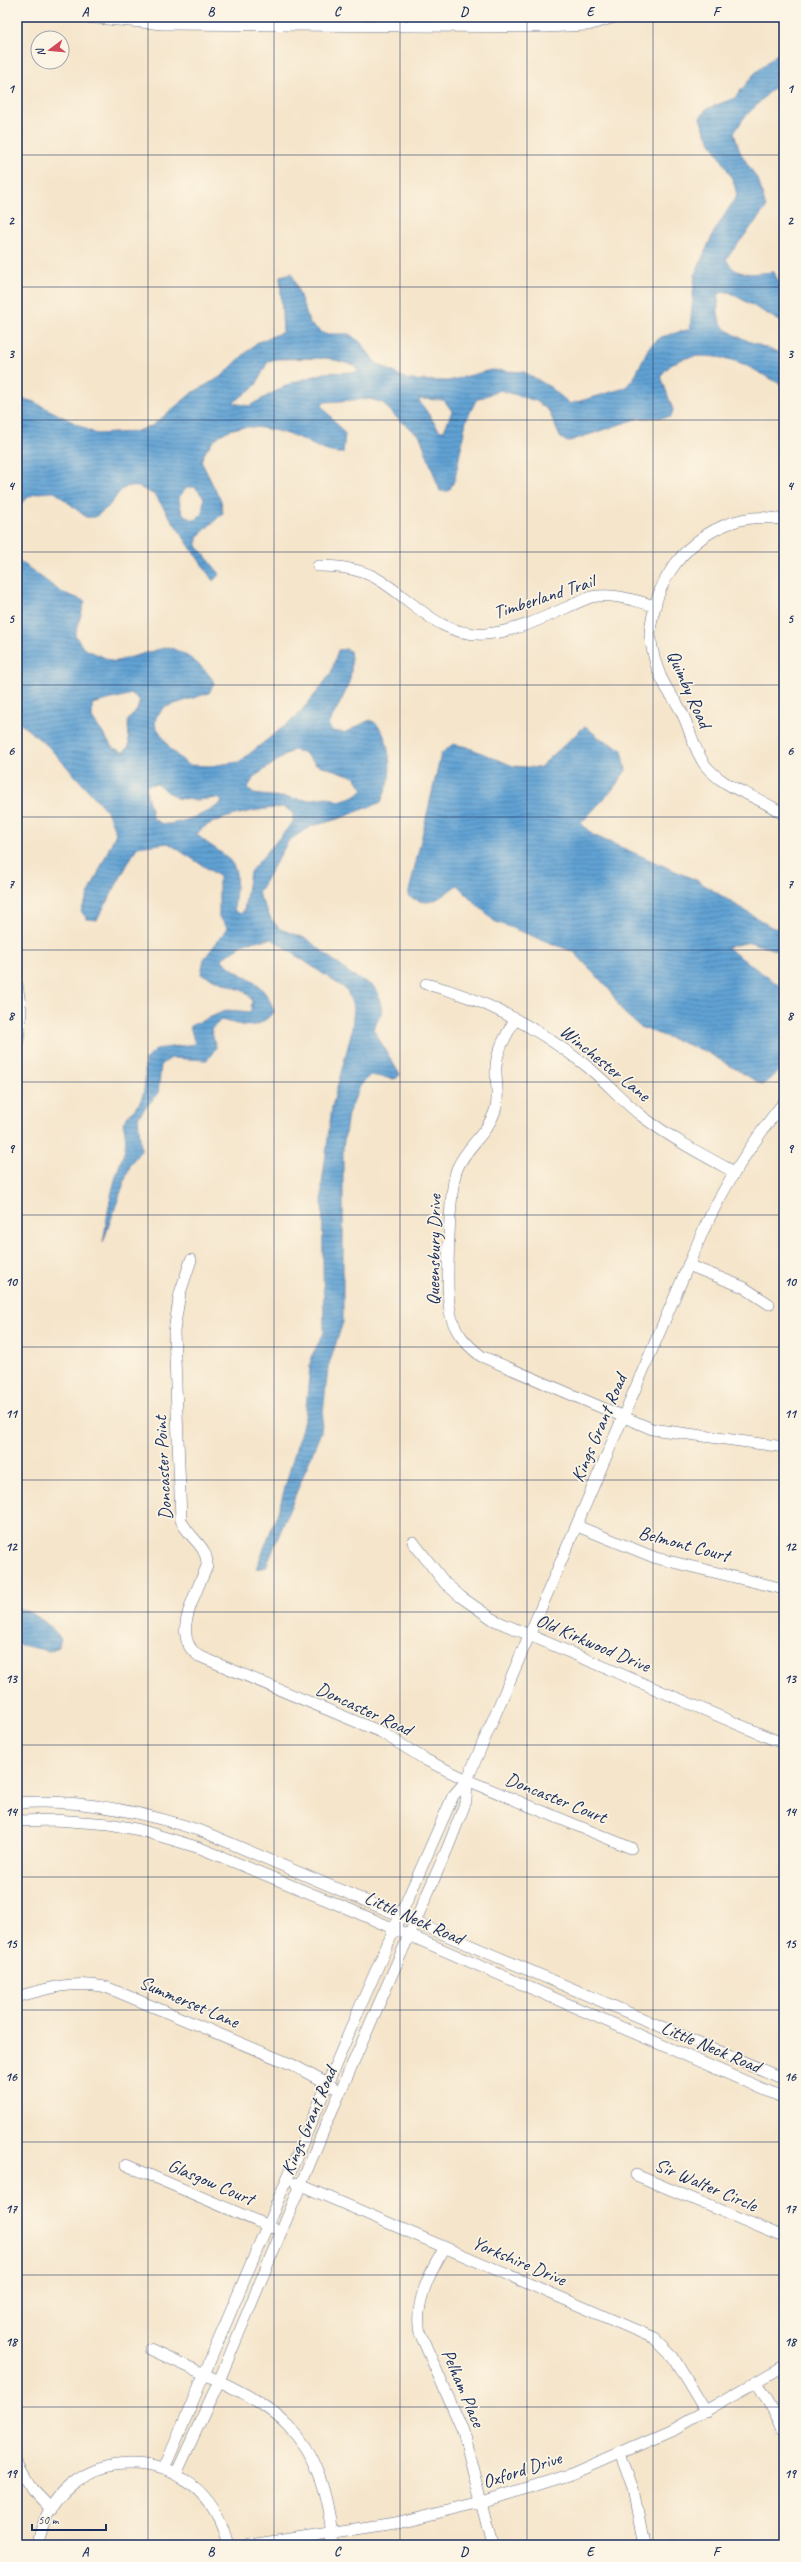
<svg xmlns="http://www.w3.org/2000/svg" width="801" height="2562" font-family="Caveat,sans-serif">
<defs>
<pattern id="water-rules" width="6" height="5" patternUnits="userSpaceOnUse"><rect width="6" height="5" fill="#60a2d4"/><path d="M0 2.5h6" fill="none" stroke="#4e84af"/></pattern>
</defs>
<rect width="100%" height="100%" fill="#fcf5e5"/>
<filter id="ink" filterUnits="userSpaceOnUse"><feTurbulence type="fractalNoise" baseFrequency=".025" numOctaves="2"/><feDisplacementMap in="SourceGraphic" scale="8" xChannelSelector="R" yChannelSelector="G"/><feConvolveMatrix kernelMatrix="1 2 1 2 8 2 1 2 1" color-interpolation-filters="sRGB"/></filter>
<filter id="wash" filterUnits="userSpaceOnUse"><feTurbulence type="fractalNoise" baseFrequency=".012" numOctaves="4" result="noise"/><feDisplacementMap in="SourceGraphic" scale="16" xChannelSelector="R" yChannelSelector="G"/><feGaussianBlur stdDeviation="0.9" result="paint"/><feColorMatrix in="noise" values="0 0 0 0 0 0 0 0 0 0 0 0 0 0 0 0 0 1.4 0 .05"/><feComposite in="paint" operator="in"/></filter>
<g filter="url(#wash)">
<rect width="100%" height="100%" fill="#f5e5cb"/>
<g fill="url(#water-rules)" stroke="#3e6899" fill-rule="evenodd">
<path d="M784 48V77L743 119 734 133 740 152 759 182 766 208 726 259C735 279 755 273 774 272L784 294V321L778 320 729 292 719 293C718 303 716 314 721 323 728 337 769 348 784 354V386C770 379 742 361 728 359 703 354 676 353 661 376L673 410 671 417 639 418 567 442 560 437 549 411 536 401 500 390 476 400 466 421 455 479 449 491H440L420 436 398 419 383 403 370 399 324 402 322 406 345 434 343 453C324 454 311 442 294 436 256 424 219 417 201 461L221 501 223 513 197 537V546L220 574 213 581 155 495 139 487 128 486 121 490 108 507 95 517H86L55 492C37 492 28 494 17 508V397L34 402 96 434 134 432 152 426 192 393 222 376 256 343 283 332 280 276 292 273 310 324 324 334H349L360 342 376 363 408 380 448 381 491 370 524 372 550 387 570 404 625 388 634 378 649 347 661 337 690 329 695 274 714 232 737 195C732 167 708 146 700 118L706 109 735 98 754 74ZM327 358 354 365 359 372 325 373 291 383 249 406 233 403 256 385 268 361 277 359ZM418 399 444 400 452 411 444 431H440ZM187 487H195L204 498 202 513 196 520C182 518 180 510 179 497Z"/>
<path d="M17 559 61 592 85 601 75 635 83 648 114 662 167 647C182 650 208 669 214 683L209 693 165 707 156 717 155 725 171 750 188 765 210 766 239 762 296 717 318 691 331 673 338 650 346 649 350 651C356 683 341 699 328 725L332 731 344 733 370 720C387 726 392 762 389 778 387 787 384 795 381 802L338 819 312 826 289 840 258 893 271 919 280 929 307 939 353 976 373 986 378 993 382 1012 373 1029 400 1075 395 1079 370 1075 360 1086 348 1114 343 1148V1322L328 1367 321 1432 266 1567 256 1569 278 1512 305 1417 311 1357 324 1333 322 1184 332 1107 351 1035 354 1009 347 990 272 939 247 942 221 959C243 981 264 978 274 1012 254 1032 247 1026 221 1020L211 1029 216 1048 207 1060 171 1058 161 1065 158 1093 138 1117 141 1150 131 1163 103 1242C107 1221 109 1200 115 1180 121 1156 130 1149 123 1123 127 1115 132 1113 137 1106 147 1096 145 1073 145 1060L156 1049 195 1044 190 1026 227 1010 251 1012 252 1000 246 992 201 974 204 959 228 928 219 917V876L168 843 137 847 97 920 87 919 81 911 116 833 107 811 48 746 17 721ZM132 694 140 700 137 710 128 720 129 746 124 752 113 748 92 718V704ZM293 750 303 752 316 764 355 777 363 789 358 795 339 801 327 797 307 800 253 794 248 787 255 776ZM157 784 176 798 197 800 218 798 222 802C214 811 176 826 163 824 160 823 155 820 152 818 152 807 145 796 147 785ZM284 807 293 813V822L250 872 244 911 240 914 234 910C235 900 238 877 235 869 230 854 207 846 197 834 207 817 265 808 284 807Z"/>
<path d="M585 726 598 737 622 750 626 770 613 789 581 823 593 835 698 881 771 927 784 931V950H775L750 942 726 947 784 989V1066L763 1085 705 1051 640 1027 623 1012 609 989 574 952 494 921 457 885C438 898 432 909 408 896L441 754 453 744 467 747 513 766 539 768Z"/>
<path d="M17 1608C35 1613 50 1624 61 1639L58 1647 49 1651 17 1644Z"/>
</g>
</g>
<g filter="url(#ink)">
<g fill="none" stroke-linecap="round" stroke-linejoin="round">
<g stroke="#676f84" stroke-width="12">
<g id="minor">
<path d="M85 17 163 24 545 27 588 25 615 17"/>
<path d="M784 520C728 507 674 547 657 599 654 610 650 623 650 635 652 652 657 672 666 687 671 696 679 705 683 715 691 732 694 750 705 765 726 791 759 795 784 815"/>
<path d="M318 566C338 566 358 568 376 578 413 599 438 637 485 634 521 632 558 610 591 597 614 593 633 600 655 606"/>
<path d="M17 984 21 1011 17 1051"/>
<path d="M426 984C484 998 537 1028 584 1064 605 1080 622 1101 643 1117 671 1138 703 1155 734 1172"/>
<path d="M515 1019C508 1033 497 1049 496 1066 495 1081 500 1096 495 1111 487 1134 466 1147 457 1169 449 1189 445 1294 451 1316 456 1334 467 1345 481 1356L652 1429 784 1447"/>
<path d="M191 1260 180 1293 174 1331 181 1520C188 1538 208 1545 207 1566 197 1592 169 1637 199 1656L381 1732 426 1760 467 1780 631 1848"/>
<path d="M688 1265 743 1287 769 1304"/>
<path d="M577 1526 656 1558 784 1589"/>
<path d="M413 1542 445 1583 461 1597 494 1620 777 1741H784"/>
<path d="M17 1803C81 1798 144 1812 204 1832L784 2079"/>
<path d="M17 1821 55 1820 110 1824 140 1830 200 1848 351 1910 784 2098"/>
<path d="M17 1997C48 1988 74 1980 106 1987L293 2065 333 2087"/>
<path d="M126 2165 273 2228"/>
<path d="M636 2175 784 2237"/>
<path d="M296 2183 654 2338 673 2357 706 2412"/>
<path d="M444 2249C429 2274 414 2303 420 2333L463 2431 492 2545"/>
<path d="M150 2349C256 2400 321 2410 333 2545"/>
<path d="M757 2382 784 2430"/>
<path d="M620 2453 633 2489 644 2545"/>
<path d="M17 2463 32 2489 51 2509"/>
<path d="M164 2469 360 2007 453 1796 467 1780 703 1231C725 1184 752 1142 784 1102"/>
<path d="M176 2474 219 2381 327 2122 448 1847 466 1801 467 1780"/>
<path d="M38 2545C54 2438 204 2436 228 2545"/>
<path d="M249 2545 395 2523 482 2502 569 2475 672 2430 784 2366"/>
</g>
</g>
<use href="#minor" stroke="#fff" stroke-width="11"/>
</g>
</g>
<path fill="none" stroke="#1b2f5e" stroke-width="1" stroke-opacity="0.55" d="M148 17V2545M274 17V2545M400 17V2545M527 17V2545M653 17V2545M17 155H784M17 287H784M17 420H784M17 552H784M17 685H784M17 817H784M17 950H784M17 1082H784M17 1215H784M17 1347H784M17 1480H784M17 1612H784M17 1745H784M17 1877H784M17 2010H784M17 2142H784M17 2275H784M17 2407H784"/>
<g text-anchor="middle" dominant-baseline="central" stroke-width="3.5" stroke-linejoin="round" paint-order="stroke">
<g font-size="19" fill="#1b2f5e" stroke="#fcf5e5">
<text transform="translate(544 597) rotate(-18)">Timberland Trail</text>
<text transform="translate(689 689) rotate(66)">Quimby Road</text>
<text transform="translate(605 1063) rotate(39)">Winchester Lane</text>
<text transform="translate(434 1250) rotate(-89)">Queensbury Drive</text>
<text transform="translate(599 1428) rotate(-67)">Kings Grant Road</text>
<text transform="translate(163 1468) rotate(-93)">Doncaster Point</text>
<text transform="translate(684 1544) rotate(15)">Belmont Court</text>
<text transform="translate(593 1643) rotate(23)">Old Kirkwood Drive</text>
<text transform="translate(364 1709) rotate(25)">Doncaster Road</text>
<text transform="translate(556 1798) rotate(22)">Doncaster Court</text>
<text transform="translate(414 1918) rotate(24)">Little Neck Road</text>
<text transform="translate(189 2002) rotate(23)">Summerset Lane</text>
<text transform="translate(711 2047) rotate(23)">Little Neck Road</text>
<text transform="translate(309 2121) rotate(-67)">Kings Grant Road</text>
<text transform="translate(211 2182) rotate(23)">Glasgow Court</text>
<text transform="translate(706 2185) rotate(23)">Sir Walter Circle</text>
<text transform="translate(519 2261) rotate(23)">Yorkshire Drive</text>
<text transform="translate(463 2388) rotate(67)">Pelham Place</text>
<text transform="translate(522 2470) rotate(-18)">Oxford Drive</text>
</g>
</g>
<rect width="801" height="2562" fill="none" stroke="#fcf5e5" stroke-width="44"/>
<g transform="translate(50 50) rotate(254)"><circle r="19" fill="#fcf5e5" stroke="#a2a6af"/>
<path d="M0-3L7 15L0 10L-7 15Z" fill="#d1495b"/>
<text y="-6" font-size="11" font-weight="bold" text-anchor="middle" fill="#1b2f5e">N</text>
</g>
<path d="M32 2524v6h74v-6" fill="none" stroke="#1b2f5e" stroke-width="2"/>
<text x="38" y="2524" font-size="12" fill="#1b2f5e" stroke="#fcf5e5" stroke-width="3" paint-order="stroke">50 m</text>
<rect x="22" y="22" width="757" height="2518" fill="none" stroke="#1b2f5e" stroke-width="1.5"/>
<g font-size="13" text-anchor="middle" font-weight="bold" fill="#1b2f5e">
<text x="85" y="16">A</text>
<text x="211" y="16">B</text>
<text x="337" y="16">C</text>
<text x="464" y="16">D</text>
<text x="590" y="16">E</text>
<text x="716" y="16">F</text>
<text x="11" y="93">1</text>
<text x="790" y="93">1</text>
<text x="11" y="225">2</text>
<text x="790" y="225">2</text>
<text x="11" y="358">3</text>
<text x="790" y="358">3</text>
<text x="11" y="490">4</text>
<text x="790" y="490">4</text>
<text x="11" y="623">5</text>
<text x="790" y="623">5</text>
<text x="11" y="755">6</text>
<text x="790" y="755">6</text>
<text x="11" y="888">7</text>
<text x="790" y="888">7</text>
<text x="11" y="1020">8</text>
<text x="790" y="1020">8</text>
<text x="11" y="1153">9</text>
<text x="790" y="1153">9</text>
<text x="11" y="1286">10</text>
<text x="790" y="1286">10</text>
<text x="11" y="1418">11</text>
<text x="790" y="1418">11</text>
<text x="11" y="1551">12</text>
<text x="790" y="1551">12</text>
<text x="11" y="1683">13</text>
<text x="790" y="1683">13</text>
<text x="11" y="1816">14</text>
<text x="790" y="1816">14</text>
<text x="11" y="1948">15</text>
<text x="790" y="1948">15</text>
<text x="11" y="2081">16</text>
<text x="790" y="2081">16</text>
<text x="11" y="2213">17</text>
<text x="790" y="2213">17</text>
<text x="11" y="2346">18</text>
<text x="790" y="2346">18</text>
<text x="11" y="2478">19</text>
<text x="790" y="2478">19</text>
<text x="85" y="2556">A</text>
<text x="211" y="2556">B</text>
<text x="337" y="2556">C</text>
<text x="464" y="2556">D</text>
<text x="590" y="2556">E</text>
<text x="716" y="2556">F</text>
</g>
</svg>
